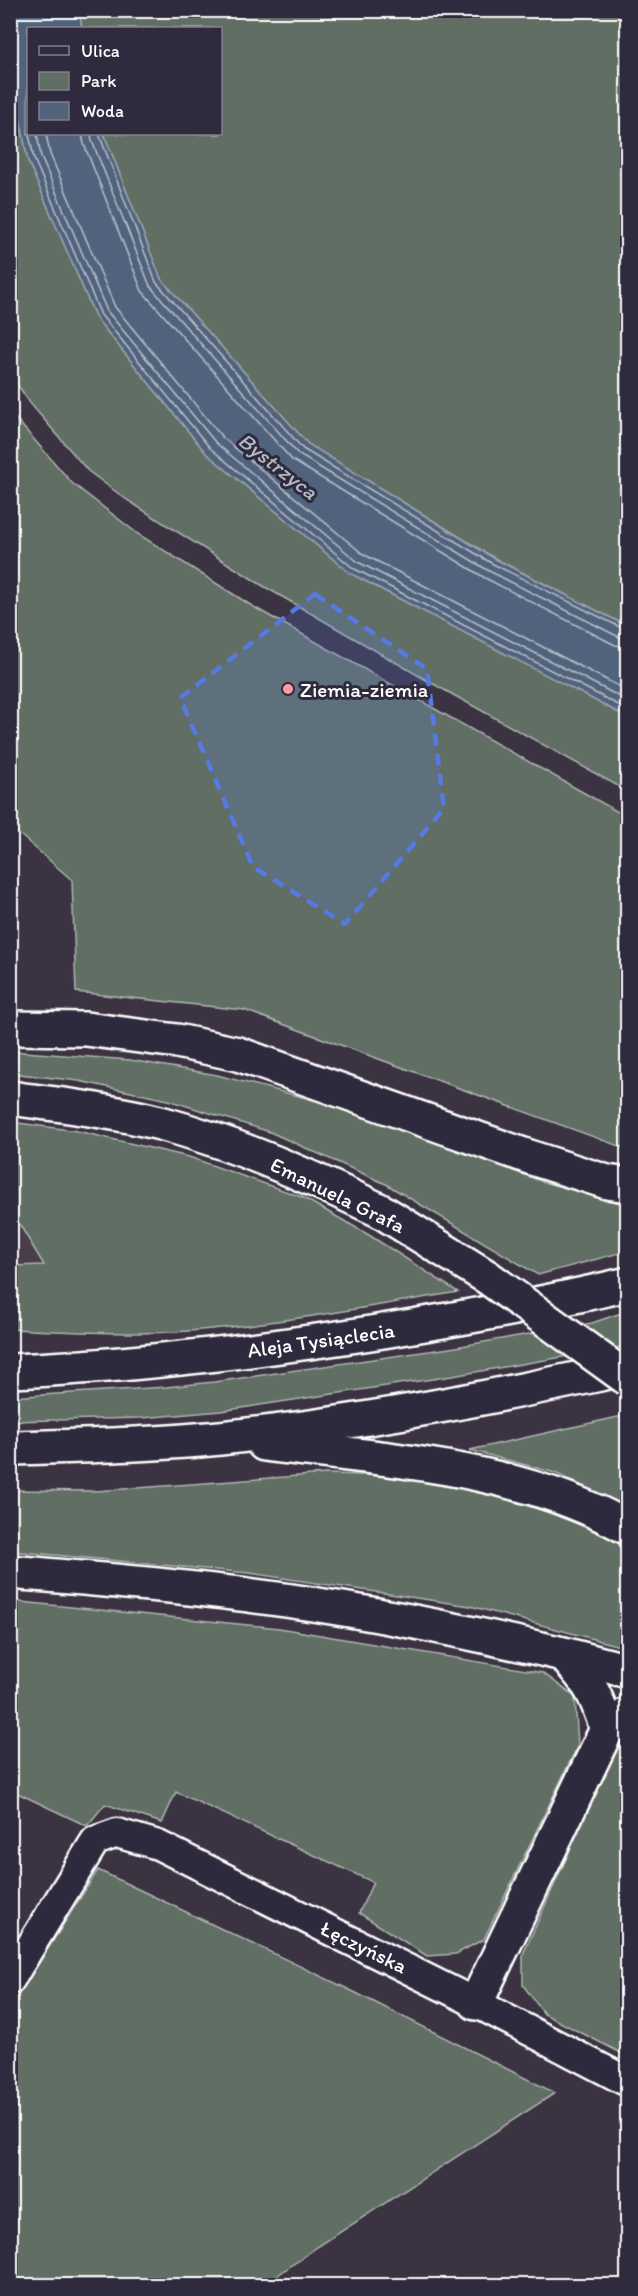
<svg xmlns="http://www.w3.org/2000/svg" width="638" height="2296" font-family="Itim,sans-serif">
<rect width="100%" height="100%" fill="#3b3342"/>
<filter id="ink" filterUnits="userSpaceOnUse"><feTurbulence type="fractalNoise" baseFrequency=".0167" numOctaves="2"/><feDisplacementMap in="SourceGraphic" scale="12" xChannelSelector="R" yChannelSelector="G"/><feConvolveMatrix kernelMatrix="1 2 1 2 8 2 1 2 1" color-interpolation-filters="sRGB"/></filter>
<g filter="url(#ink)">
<path fill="#493e48" d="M11 1210 44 1265 11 1266Z"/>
<g fill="#606e64" stroke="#b0b6b2" stroke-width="1.5">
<path d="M79 11H627V626L496 559 308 444 161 279 104 134H220V28H82Z"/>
<path d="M10 70 28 161 96 318 206 453 350 573 627 717V791L428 681 260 584 127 500 88 471 30 403 11 375Z"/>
<path d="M10 412 72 483 138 534 252 606 627 817V1149L244 1010 76 992 72 880 11 827Z"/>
<path d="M10 1051 130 1060 217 1075 325 1103 457 1149 543 1182 627 1205V1251L538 1275 386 1184 270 1132 168 1100 79 1081 11 1073Z"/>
<path d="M11 1122 77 1131 189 1157 302 1197 369 1235 458 1292C376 1305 294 1321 211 1329 145 1336 77 1332 11 1329V1266L44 1265 11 1210Z"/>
<path d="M627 1311 626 1346 452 1376 221 1411 142 1418 11 1421V1397L166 1387 214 1382 450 1348 592 1323Z"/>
<path d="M627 1415V1507L555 1473 470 1450Z"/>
<path d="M326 1474C369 1475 412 1476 454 1485 514 1497 572 1520 627 1546V1648L470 1606 249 1573 11 1551 10 1490 96 1491Z"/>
<path d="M11 1601 279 1628 543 1673 575 1697 578 1745 484 1939 456 1954 427 1956 359 1913 373 1882 176 1792 162 1823 105 1804 87 1826 11 1790Z"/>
<path d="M627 1739V2056L544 2014 523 1985V1954L600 1784 618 1748Z"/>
<path d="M98 1870 352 1991 555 2093 317 2247 264 2285H11V2007Z"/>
</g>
<path fill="#51647c" stroke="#97a2b0" stroke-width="1.5" d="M10 11H79L82 28H28V134H104L161 279 308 444 495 559 627 626V717L350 573 206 453 96 318 28 161 11 70Z"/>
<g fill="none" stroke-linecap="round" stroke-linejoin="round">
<g stroke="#b9c1cb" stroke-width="1.5">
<path d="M29 134 34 159 101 315 210 448 353 568 628 710"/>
<path d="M37 134 41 157 107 311 216 443 358 562 628 701"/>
<path d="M46 134 50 154 115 307 222 437 363 554 628 691"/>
<path d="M82 134 84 144 142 291 292 460 485 578 615 645 628 647"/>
<path d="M91 134 92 141 150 286 298 454 489 571 619 637 628 638"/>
<path d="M99 134 156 282 303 449 493 564 628 631"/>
</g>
<g stroke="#fff" stroke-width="33">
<path id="minor" d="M10 1980 95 1841 117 1833 158 1845 476 2003 628 2082"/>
</g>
<g stroke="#fff" stroke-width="38">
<path id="tertiary" d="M10 1572C92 1579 174 1585 255 1596 359 1609 461 1630 563 1654 590 1683 595 1692 607 1729L476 2003"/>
</g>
<g stroke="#fff" stroke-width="38">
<g id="secondary">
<path d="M10 1098C61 1105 115 1111 164 1124 239 1145 311 1177 381 1211"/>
<path d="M563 1654 628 1671"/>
<path d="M607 1729 628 1714"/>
</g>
</g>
<g stroke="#fff" stroke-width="38">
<g id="primary">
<path d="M10 1028 86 1029 177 1041 238 1054 532 1158 607 1182 628 1185"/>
<path d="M10 1371C134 1366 255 1351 377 1332 461 1318 545 1304 628 1284"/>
<path d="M264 1444C386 1460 519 1466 628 1528"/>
<path d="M10 1448C80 1446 150 1445 220 1438 356 1424 493 1397 628 1368"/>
</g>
</g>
<use href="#minor" stroke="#2f2a3d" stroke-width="28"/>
<use href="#tertiary" stroke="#2f2a3d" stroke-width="33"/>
<use href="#secondary" stroke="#2f2a3d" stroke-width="33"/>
<use href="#primary" stroke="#2f2a3d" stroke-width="33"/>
<g stroke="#fff" stroke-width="38" stroke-linecap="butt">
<path id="secondary-bridge" d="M381 1211 487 1277 628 1379"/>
</g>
<use href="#secondary-bridge" stroke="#2f2a3d" stroke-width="33"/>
</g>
</g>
<path fill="#567ae2" fill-opacity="0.2" stroke="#567ae2" stroke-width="4.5" stroke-dasharray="12 8" stroke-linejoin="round" d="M315 594 427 669 444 809 345 924 253 867 180 698Z"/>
<circle fill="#ff9aa2" stroke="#2f2a3d" stroke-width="2" cx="288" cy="689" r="6"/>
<g text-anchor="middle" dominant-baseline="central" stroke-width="6" stroke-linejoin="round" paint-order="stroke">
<g font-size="21" fill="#fff" stroke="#2f2a3d" text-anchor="start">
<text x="300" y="689">Ziemia-ziemia</text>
</g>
<g font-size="21" fill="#fff" stroke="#2f2a3d">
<text transform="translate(338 1195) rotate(26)">Emanuela Grafa</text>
<text transform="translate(321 1340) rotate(-8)">Aleja Tysiąclecia</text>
<text transform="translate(364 1947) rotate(26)">Łęczyńska</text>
</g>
<g font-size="22" font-style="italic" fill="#b1b9c4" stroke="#2f2a3d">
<text transform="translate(278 466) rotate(38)">Bystrzyca</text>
</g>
</g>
<rect width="638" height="2296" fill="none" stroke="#2f2a3d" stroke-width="36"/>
<rect x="18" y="18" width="602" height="2260" fill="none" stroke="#fff" stroke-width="2" filter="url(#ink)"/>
<rect x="27" y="27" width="195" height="108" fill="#2f2a3d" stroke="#827f8b" stroke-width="1.5"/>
<rect x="39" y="46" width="30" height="9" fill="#2f2a3d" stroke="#827f8b" stroke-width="1.5"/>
<text x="81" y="57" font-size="18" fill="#ffffff">Ulica</text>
<rect x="39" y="72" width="30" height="18" fill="#606e64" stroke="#827f8b" stroke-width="1.5"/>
<text x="81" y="87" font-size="18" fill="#ffffff">Park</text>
<rect x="39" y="102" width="30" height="18" fill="#51647c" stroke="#827f8b" stroke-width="1.5"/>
<text x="81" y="117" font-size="18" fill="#ffffff">Woda</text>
</svg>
